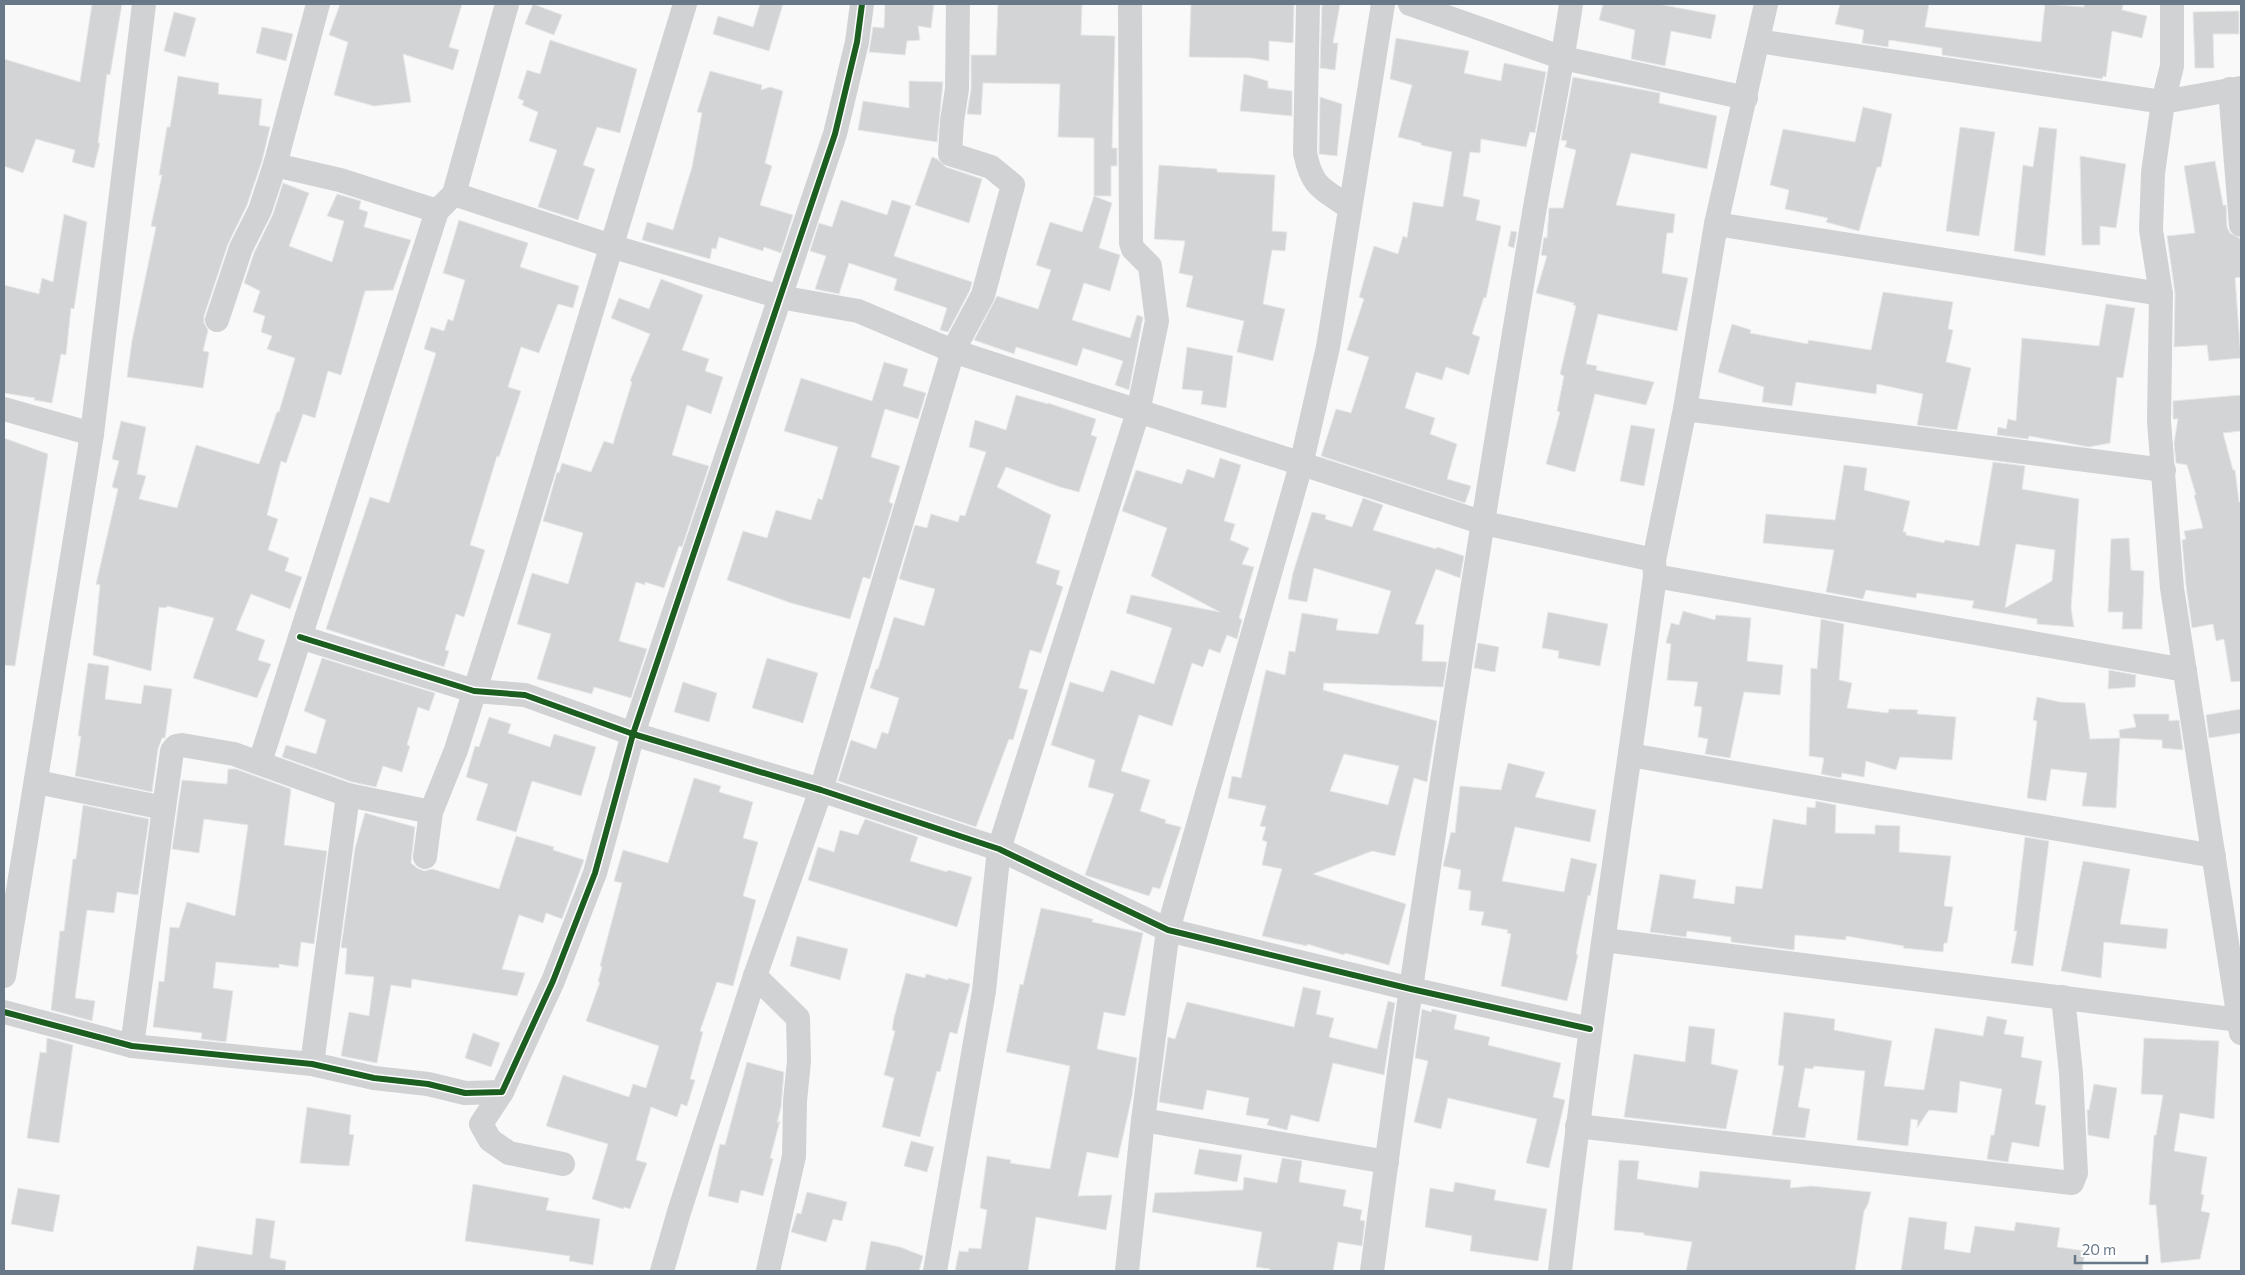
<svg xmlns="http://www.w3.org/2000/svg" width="2245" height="1275" font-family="Commissioner,sans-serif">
<rect width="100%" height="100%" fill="#f9f9f9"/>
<g fill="#d2d4d5" stroke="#e8e8e8" fill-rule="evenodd">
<path d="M92 4H122L110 75 107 74 98 143H100L94 168 72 162 75 150 36 139 23 173 4 166V59L80 82Z"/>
<path d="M340 4H462L449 47 459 50 453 70 403 54 411 102 374 106 334 95 348 42 329 35Z"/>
<path d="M533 4 562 15 554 35 525 24Z"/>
<path d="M760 4H783L769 51 713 34 718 16 753 27Z"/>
<path d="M885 4H934L931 28 918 26 920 40 907 41 905 55 869 52 873 27 884 28Z"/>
<path d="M998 4H1082L1081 35 1115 36 1112 148H1117V166H1111V196H1094V138L1058 137 1060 84 983 83 981 115 967 114 971 89V55H996Z"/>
<path d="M1191 4H1294L1293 43 1269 41V61L1252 58 1189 57Z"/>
<path d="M1322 4H1340L1333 43H1338L1335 70 1320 68Z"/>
<path d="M1603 4H1658L1716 15 1711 39 1671 31 1665 66 1631 59 1635 30 1599 20Z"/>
<path d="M1840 4H1929L1925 27 2041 42 2045 4 2084 7V4H2123L2122 10 2147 16 2142 38 2112 31 2106 77 2103 76 2102 79 1942 55V48L1889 40 1888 47 1862 43 1864 30 1835 24Z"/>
<path d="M2239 11V34H2213L2214 68H2195L2193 12Z"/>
<path d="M174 12 196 18 185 57 164 51Z"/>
<path d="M262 27 293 34 286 61 256 53Z"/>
<path d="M1396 38 1469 51 1464 73 1501 81 1504 63 1546 72 1535 133 1530 132 1526 147 1481 139 1480 153 1470 152 1463 196 1480 200 1476 220 1501 226 1486 298 1484 297 1472 334 1480 337 1469 375 1446 367 1442 380 1416 372 1405 408 1435 418 1430 434 1457 444 1447 479 1471 486 1465 503 1321 456 1336 409 1351 413 1369 357 1347 350 1364 299 1359 297 1374 246 1398 254 1403 236 1407 238 1413 202 1443 207 1452 152 1421 145V143L1398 137 1412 85 1390 79Z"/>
<path d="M550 40 637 69 620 133 597 127 583 165 595 169 578 220 538 207 557 150 529 141 538 112 522 105 524 101 518 98 527 70 540 74Z"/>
<path d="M710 71 762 85 761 90 770 87 783 91 765 163 772 166 760 205 793 215 781 253 764 247 763 251 719 237 716 249 712 248 710 259 642 240 647 222 673 230 692 167 702 113 697 112Z"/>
<path d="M1244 74 1268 81V88L1292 91V116L1240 111Z"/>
<path d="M178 76 219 83 218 94 262 99 259 125 270 127 262 161 247 205 228 244 204 316V323L208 330 203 351 209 352 203 388 127 377 132 341 156 227 151 226 162 175H159L167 127H170Z"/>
<path d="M1573 77 1660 93 1659 103 1717 116 1707 169 1631 153 1616 205 1675 214 1673 233H1667L1662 273 1688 278 1677 331 1598 314 1586 364 1597 366 1596 370 1654 382 1646 405 1595 394 1575 472 1546 464 1560 412 1557 411 1564 376 1560 374 1576 306 1573 305 1574 303 1536 293 1547 256 1541 255 1544 237 1547 238 1549 208H1563L1576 150 1565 147 1567 141 1561 140Z"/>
<path d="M909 81 943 82 937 142 858 130 863 101 909 108Z"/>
<path d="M1320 97 1342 104 1337 156 1319 154Z"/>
<path d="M1863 107 1892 114 1881 167H1877L1859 231 1826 222 1828 218 1785 209 1789 190 1770 185 1783 129 1855 142Z"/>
<path d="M1960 127 1995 132 1979 236 1946 231Z"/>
<path d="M2039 127 2057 129 2045 256 2014 251 2023 165 2033 167Z"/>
<path d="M2080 156 2126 164 2116 228 2100 226V245H2082Z"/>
<path d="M932 157 937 159 946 167 982 179 969 223 915 205Z"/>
<path d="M2215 161 2223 205H2226L2227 227 2230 233 2241 239V277L2235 278 2241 358 2209 361 2207 345 2174 347 2175 294 2167 236 2195 233 2184 166Z"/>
<path d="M1159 165 1217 169V172L1275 175 1272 231 1287 232 1285 251 1272 250 1263 304 1285 309 1273 361 1237 352 1244 321 1186 307 1193 276 1179 273 1185 241 1154 239Z"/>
<path d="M283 183 309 193 289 246 332 262 344 221 327 216 337 194 361 201 359 209 368 212 364 227 411 240 393 290 365 291 341 375 328 371 315 418 303 414 286 463 281 461 267 515 278 519 268 550 289 558 285 571 302 577 290 609 251 594 236 630 265 640 258 660 271 664 257 698 193 678 214 618 167 606 166 608 159 607 151 671 93 655 100 585 96 584 118 489 112 487 119 461 112 459 121 421 146 427 137 474 146 476 139 499 177 508 196 445 259 464 277 412H279L295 358 267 349 272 336 261 332 265 316 253 312 260 291 244 283 254 253 273 214Z"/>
<path d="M1094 196 1112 203 1099 248 1120 255 1110 291 1084 283 1072 320 1130 338 1137 315 1143 317 1129 390 1115 385 1123 361 1083 348 1077 366 1016 347 1014 354 974 340 997 296 1038 309 1051 270 1036 265 1050 222 1082 232Z"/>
<path d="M841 200 887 215 892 200 911 206 894 256 972 282 970 290 948 332 940 330 947 308 894 290 897 279 849 263 839 294 815 289 826 256 810 251 819 223 832 227Z"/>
<path d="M64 214 87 222 74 309 71 308 66 355 61 354 52 403 34 400 35 398 4 393V285L39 294 42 278 53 282Z"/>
<path d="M459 220 528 243 520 267 579 286 573 308 558 304 539 353 521 347 508 387 521 391 499 457 497 456 470 545 485 550 464 617 456 614 445 650 449 651 444 667 326 629 370 497 389 503 436 353 424 349 431 327 444 331 448 319 453 321 465 280 443 273Z"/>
<path d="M1511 231 1517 232 1514 248 1508 246Z"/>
<path d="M661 279 703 295 682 350 709 359 705 371 723 377 711 414 687 405 672 455 709 466 682 547 679 546 664 588 645 582V585L636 582 619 641 647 649 631 698 594 687 592 694 537 679 551 634 517 624 532 573 568 584 583 533 543 521 557 472 559 473 562 463 591 472 604 441 613 444 632 382 630 381 650 334 611 318 619 298 649 309Z"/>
<path d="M1883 292 1953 302 1948 329 1953 330 1946 362 1971 368 1957 430 1917 425 1923 394 1877 384 1876 394 1796 382 1792 406 1762 402 1764 387 1718 372 1732 324 1751 330 1750 333 1808 344V340L1871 350Z"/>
<path d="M2106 304 2135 308 2123 378 2117 377 2110 443 2089 447 2029 436 2028 439 1997 435 1998 427 2006 429 2008 419 2016 421 2022 338 2099 346Z"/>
<path d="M1187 347 1233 356 1226 408 1201 404 1203 391 1182 389Z"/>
<path d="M884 362 908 369 903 386 926 393 918 419 885 409 871 457 900 466 889 502 893 504 870 579 863 577 850 619 791 603 727 580 743 531 767 538 776 510 811 520 818 498 822 500 838 447 784 431 801 378 872 401Z"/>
<path d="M1016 395 1048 404V403L1096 419 1091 435 1097 437 1079 492 1060 487 1006 467 997 487 1051 515 1036 563 1060 571 1056 584 1063 587 1041 653 1030 650 1019 688 1028 690 1013 740 1009 739 976 827 838 781 851 740 876 749 882 732 888 734 899 698 870 688 876 669H878L894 617 924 626 935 589 899 579 915 525 927 528 931 514 958 522 960 515 965 516 986 452 969 447 975 420 1006 430Z"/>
<path d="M2241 395V431L2223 433 2233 470H2235L2239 502H2241V681L2231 682 2224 639 2216 641 2213 624 2192 628 2186 586 2182 540 2186 539 2184 531 2203 528 2194 495H2196L2187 465 2176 463 2174 443 2178 419H2173V401Z"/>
<path d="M1631 425 1655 429 1644 486 1620 481Z"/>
<path d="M4 438 48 454 15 666 4 665Z"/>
<path d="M1220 458 1241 465 1224 521 1235 524 1230 540 1249 548 1242 564 1254 567 1239 618 1242 620 1237 639 1227 635 1220 653 1209 649 1203 667 1192 663 1172 726 1139 715 1121 771 1150 780 1140 811 1166 820 1165 823 1181 827 1160 889 1153 887 1149 896 1085 875 1114 794 1088 787 1095 760 1051 745 1070 682 1103 692 1111 670 1154 684 1172 628 1126 613 1131 595 1220 612 1151 576 1167 528 1122 511 1136 470 1182 484 1187 469 1214 478Z"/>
<path d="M1993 462 2025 466 2022 489 2079 499 2071 608 2074 627 2037 624V619L1972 608 1974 601 1917 593 1916 598 1866 590 1863 599 1826 592 1834 550 1763 543 1766 514 1835 520 1844 465 1867 468 1864 490 1910 501 1903 532H1906V535L1944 543 1945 540 1979 546ZM2016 544 2055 550 2052 581 2005 608Z"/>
<path d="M1363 498 1383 505 1373 530 1436 549 1437 547 1464 556 1460 578 1436 569 1415 624 1424 625 1422 661 1447 662 1443 687 1324 683 1323 690 1437 721 1427 782 1414 778 1395 856 1372 851 1313 874 1406 904 1389 965 1345 953 1344 955 1307 944V946L1262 936 1282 869 1262 865 1267 842 1262 840 1266 827 1260 826 1266 806 1228 798 1232 776 1241 778 1266 670 1285 675 1289 651 1295 652 1302 613 1338 619 1336 630 1378 634 1391 591 1314 568 1307 602 1288 599 1293 573 1312 512 1326 515 1325 519 1352 527ZM1344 754 1399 766 1388 805 1330 791Z"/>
<path d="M2129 538 2131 570 2144 571 2142 629H2122L2123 612H2108L2111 539Z"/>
<path d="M1683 611 1715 620 1716 615 1751 618 1747 661 1783 665 1780 695 1744 692 1730 758 1705 754 1708 739 1698 737 1702 707 1694 706 1698 682 1667 680 1671 644 1666 643 1671 623 1679 625Z"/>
<path d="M1548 612 1608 624 1600 666 1558 658 1559 651 1542 648Z"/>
<path d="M1821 619 1844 624 1839 680 1852 683 1847 708 1888 713 1889 709 1918 710 1917 714 1956 717 1952 760 1900 757 1896 770 1866 761 1864 777 1842 773 1841 778 1821 774 1824 758 1809 756 1811 668 1817 669Z"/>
<path d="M1478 643 1499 647 1495 672 1474 668Z"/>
<path d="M322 658 435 693 429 711 418 707 407 745 410 746 402 772 383 766 376 787 352 782 282 757 286 745 316 754 326 720 304 711Z"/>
<path d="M767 658 818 673 803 723 752 708Z"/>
<path d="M88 663 109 666 105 699 141 704 144 685 172 689 165 738H162L158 749 152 792 75 776 81 736H78Z"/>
<path d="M2109 670 2136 675 2135 687 2108 689Z"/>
<path d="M683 682 717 693 709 722 674 712Z"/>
<path d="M2037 697 2060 702 2085 703 2090 739 2120 738 2119 730 2136 727 2133 714H2169V721L2179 720 2183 750 2162 748V740L2120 738 2116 808 2082 806 2087 773 2051 769 2046 801 2027 798 2037 721 2033 720Z"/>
<path d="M2241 709V733L2209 738 2206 715Z"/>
<path d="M489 717 511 724 508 733 550 747 554 734 596 747 581 796 532 781 516 832 476 820 488 784 466 777 475 746 479 747Z"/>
<path d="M1508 763 1545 772 1535 797 1596 810 1590 842 1515 827 1502 881 1564 892 1571 858 1597 864 1590 896 1588 895 1576 954 1578 955 1567 1001 1501 986 1511 934 1507 933 1508 930 1481 925 1484 912 1469 910 1471 891 1458 889 1461 870 1443 866 1451 832 1455 833 1460 786 1501 790Z"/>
<path d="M228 769H236L291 789 284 845 327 851 314 944 301 942 298 967 279 964V968L216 962 213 988 233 991 226 1042 201 1039 202 1033 153 1027 159 981 164 982 170 927 179 928 187 902 235 916 248 825 204 819 199 853 172 849 182 780 227 784Z"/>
<path d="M694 778 721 786 719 792 753 802 743 838 758 842 743 896 756 900 733 986 717 982 700 1031 703 1032 690 1079 695 1080 687 1106 681 1104 677 1117 651 1107 636 1160 647 1163 630 1209 624 1207 623 1209 592 1199 608 1144 546 1126 563 1075 629 1097 633 1084 646 1088 659 1046 586 1021 600 982H598L602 967 600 966 622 883 614 881 623 850 668 863Z"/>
<path d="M1816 801 1836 805 1835 833 1875 834V825L1900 826 1899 852 1951 856 1944 906 1953 907 1947 943H1944L1943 952 1903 948 1904 946 1846 936V940L1795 935 1794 950 1731 942V937L1687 931 1686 937 1650 932 1660 874 1696 880 1693 898 1734 904 1736 886 1762 889 1773 819 1806 825 1807 807 1815 808Z"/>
<path d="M83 805 149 819 138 895 117 892 114 913 87 910 75 998 95 1001 92 1021 51 1010 60 931H64L73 859H76Z"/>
<path d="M365 813 415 827 411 863 417 868 424 871 432 869 499 889 516 836 554 847 553 850 584 860 562 919 546 913 543 923 519 915 502 969 525 973 517 996 412 979 411 988 391 985 377 1063 341 1056 349 1012 369 1016 374 977 345 974 347 948H341L355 848Z"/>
<path d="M865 819 918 837 910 861 947 872 948 870 972 877 957 927 808 880 818 847 834 852 840 830 858 835Z"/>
<path d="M2025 837 2049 841 2033 966 2011 963 2017 931H2014Z"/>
<path d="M2083 861 2130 869 2120 924 2168 929 2166 949 2104 942 2101 978 2061 971Z"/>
<path d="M1041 908 1093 919 1092 922 1143 933 1125 1016 1104 1012 1097 1049 1137 1058 1132 1096 1118 1158 1087 1152 1078 1196 1112 1195 1106 1230 1036 1217 1028 1271H955L959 1251 968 1252 969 1248 981 1249 987 1210 980 1208 987 1156 1011 1160 1010 1163 1050 1169 1070 1066 1006 1052 1020 984 1023 985Z"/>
<path d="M797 936 848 949 840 980 790 966Z"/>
<path d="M906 973 925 978 926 974 948 980V978L970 984 957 1034 950 1032 940 1072 937 1071 920 1137 882 1127 894 1078 884 1075 895 1031 892 1030 894 1018Z"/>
<path d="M1303 987 1321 991 1316 1014 1334 1018 1329 1037 1377 1049 1388 1001 1395 1003 1384 1075 1333 1063 1319 1122 1291 1115 1287 1130 1267 1125 1269 1119 1246 1115 1249 1098 1207 1090 1203 1110 1159 1102 1168 1037 1175 1039 1187 1002 1294 1027Z"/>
<path d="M1422 1009 1431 1012 1432 1009 1457 1015 1454 1029 1490 1037 1488 1045 1561 1063 1553 1097 1565 1100 1549 1168 1526 1163 1537 1119 1448 1098 1441 1129 1414 1122 1428 1061 1415 1058Z"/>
<path d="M1784 1012 1835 1019 1834 1030 1892 1041 1884 1086 1924 1090 1935 1028 1983 1036 1987 1016 2007 1020 2004 1034 2024 1037 2021 1057 2042 1061 2035 1104 2046 1106 2039 1147 2012 1142 2008 1162 1987 1159 1991 1135H1994L2002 1089 1960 1081 1957 1113 1929 1110 1917 1128 1918 1120 1911 1119 1908 1146 1857 1140 1865 1071 1814 1066 1813 1069 1805 1068 1798 1107 1810 1109 1805 1138 1772 1135 1784 1066 1778 1065Z"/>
<path d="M1689 1026 1715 1029 1711 1064 1738 1070 1726 1129 1624 1117 1634 1054 1685 1062Z"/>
<path d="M473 1033 500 1043 491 1067 465 1058Z"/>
<path d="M47 1038 73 1045 59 1143 27 1138 40 1052 46 1053Z"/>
<path d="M2144 1038 2219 1041 2214 1119 2180 1113 2174 1151 2207 1157 2201 1194 2204 1195 2201 1211 2210 1213 2200 1259 2161 1263 2156 1205H2149L2154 1135H2156L2163 1095 2141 1094Z"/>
<path d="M747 1062 784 1072 781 1107 777 1123 780 1121 770 1158 773 1159 763 1196 741 1190 738 1203 708 1196 720 1144 725 1145Z"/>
<path d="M2094 1084 2117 1088 2109 1139 2088 1135 2087 1110H2089Z"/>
<path d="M307 1107 351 1115 349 1134 354 1135 349 1166 300 1163Z"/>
<path d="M911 1141 934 1147 927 1172 904 1166Z"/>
<path d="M1199 1149 1242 1155 1237 1182 1194 1174Z"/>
<path d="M1282 1158 1302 1161 1299 1182 1346 1190 1343 1206 1362 1210 1360 1220 1365 1221 1362 1246 1338 1242 1333 1271H1269L1270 1269 1256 1267 1262 1232 1152 1212 1155 1193 1243 1190 1244 1177 1277 1183Z"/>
<path d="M1619 1160 1639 1161 1637 1179 1698 1188 1700 1171 1791 1180 1790 1188 1811 1186 1871 1192 1868 1204 1864 1211 1855 1271H1686L1692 1242 1644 1235V1233L1614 1230Z"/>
<path d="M1455 1182 1496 1190 1494 1200 1547 1209 1538 1261 1470 1251 1472 1236 1425 1227 1430 1188 1453 1192Z"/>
<path d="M473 1184 549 1198 546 1210 600 1219 593 1265 569 1261 570 1256 465 1241Z"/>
<path d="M18 1188 60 1195 53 1232 11 1224Z"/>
<path d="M807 1192 847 1202 842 1221 833 1219 826 1242 791 1232 797 1213 801 1214Z"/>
<path d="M1909 1217 1947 1222 1944 1249 1970 1253 1975 1226 2014 1231 2016 1222 2060 1228 2057 1247 2085 1251 2082 1271H1901Z"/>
<path d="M256 1218 275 1221 270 1258 286 1261 285 1271H193L197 1246 252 1255Z"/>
<path d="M871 1241 900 1247 923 1256 919 1271H865Z"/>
</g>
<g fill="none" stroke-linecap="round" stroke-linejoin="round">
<g stroke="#d1d2d4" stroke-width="24">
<path d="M1308 4 1305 153C1312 187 1321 188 1349 207"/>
<path d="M1410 4 1563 58 1746 98"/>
<path d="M2172 4V66L2163 102 2153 173 2151 230 2161 294 2159 421 2172 588 2241 1033"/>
<path d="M1758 41 2163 102 2241 88"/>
<path d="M2230 89 2241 225"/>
<path d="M275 165 340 180 437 211"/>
<path d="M454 194 611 246 780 297 858 311 953 351 1484 523 1654 560"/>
<path d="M1716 224 2161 294"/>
<path d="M217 320 241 248 260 210 275 165 318 4"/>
<path d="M4 409 92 434"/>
<path d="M1685 409 2164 470"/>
<path d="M1655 576 2185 670"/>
<path d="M300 637 474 691 525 695 633 734 821 790 999 849 1168 930 1411 989 1590 1029"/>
<path d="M1630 755 2214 856"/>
<path d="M260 762 437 211 454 194 507 4"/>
<path d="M37 782 164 808 172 751 176 746 182 745 234 754 348 795 431 812"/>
<path d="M425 857 431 812 456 750 515 564 685 4"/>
<path d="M1604 940 2239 1020"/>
<path d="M4 976 92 434 144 4"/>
<path d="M755 976 798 1018 799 1061 795 1101 794 1156 768 1271"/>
<path d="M4 1012 132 1046 312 1064 374 1078 428 1084 465 1093 502 1092 553 981 595 873 633 734 835 134 857 42 862 4"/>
<path d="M132 1046 164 808"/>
<path d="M312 1064 348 795"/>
<path d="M502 1092 481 1124 490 1140 509 1153 563 1164"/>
<path d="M1143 1120 1387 1162"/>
<path d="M1577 1126 2072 1183 2076 1173 2071 1073 2063 997"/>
<path d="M662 1271 679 1212 755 976 821 790 953 351 983 295 1013 185 991 167 950 154 952 121 957 89 958 4"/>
<path d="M935 1271 984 991 999 849 1138 412 1157 321 1150 266 1133 249 1131 243 1130 4"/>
<path d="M1127 1271 1143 1120 1168 930 1301 465 1328 347 1383 4"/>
<path d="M1372 1271C1418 918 1475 565 1534 213 1546 143 1561 74 1571 4"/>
<path d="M1560 1271C1587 1039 1623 808 1655 576L1654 560 1685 409 1716 224 1766 4"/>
</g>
<g stroke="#fff" stroke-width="9">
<g id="cycleway">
<path d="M300 637 474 691 525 695 633 734 821 790 999 849 1168 930 1411 989 1590 1029"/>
<path d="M4 1012 132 1046 312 1064 374 1078 428 1084 465 1093 502 1092 553 981 595 873 633 734 835 134 857 42 862 4"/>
</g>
</g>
<use href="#cycleway" stroke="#1b5e20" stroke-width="6"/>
</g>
<rect width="2245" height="1275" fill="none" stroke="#687889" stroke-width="10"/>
<path d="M2075 1255v8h72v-8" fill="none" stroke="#687889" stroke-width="2.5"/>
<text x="2082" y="1255" font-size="15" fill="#687889" stroke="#ffffff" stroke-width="4" paint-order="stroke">20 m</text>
</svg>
